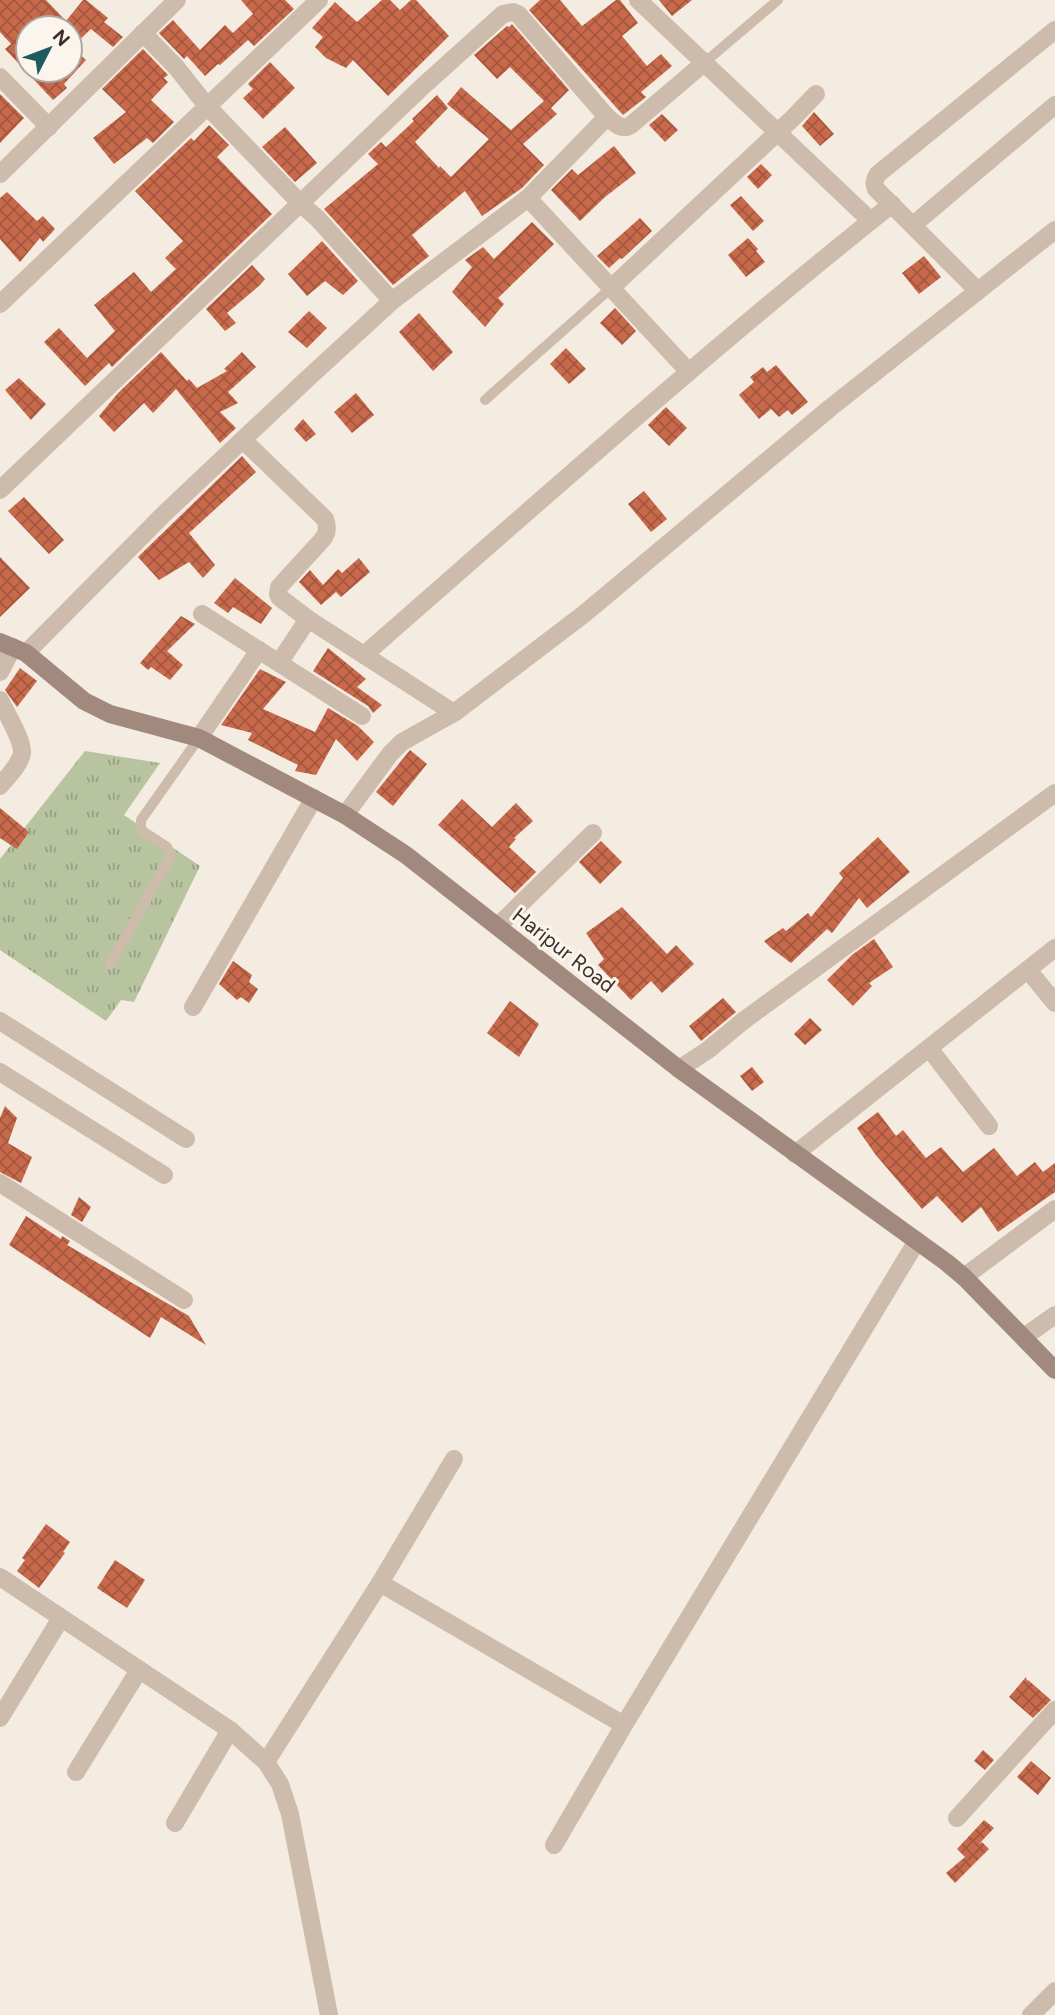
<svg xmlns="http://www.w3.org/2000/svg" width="1055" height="2015" font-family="Figtree,sans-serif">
<defs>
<pattern id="grass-tufts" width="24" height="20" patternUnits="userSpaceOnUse" patternTransform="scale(1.75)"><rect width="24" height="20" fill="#b8c4a0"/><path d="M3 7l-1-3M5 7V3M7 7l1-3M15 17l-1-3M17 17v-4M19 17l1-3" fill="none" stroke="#97a083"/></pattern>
<pattern id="building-cross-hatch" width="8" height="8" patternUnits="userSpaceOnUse" patternTransform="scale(1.75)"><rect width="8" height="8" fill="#c8694b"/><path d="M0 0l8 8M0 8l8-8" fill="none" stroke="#a4573f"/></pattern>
</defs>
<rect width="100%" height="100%" fill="#f4ebe1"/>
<path fill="url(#grass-tufts)" d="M85 751 160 763 124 815 200 866 134 1002 121 1000 106 1021 0 950V859Z"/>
<g fill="url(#building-cross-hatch)" fill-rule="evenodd">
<path d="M0 0H46L66 21 83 0H86L108 18 104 22 123 37 113 47 91 29 72 47 86 60 64 84 67 88 53 100 5 49 11 44 0 32ZM28 28H70V70H28Z"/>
<path d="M241 0H285L294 9 254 46 248 40 220 65 218 64 205 76 187 56 184 59 159 33 173 20 200 50 225 25 233 33 253 14Z"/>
<path d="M382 0H390L400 10 411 0H416L449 36 388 96 353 60 346 68 326 58 315 47 323 37 312 28 335 2 357 22Z"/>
<path d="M540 0H560L582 26 616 0H620L638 23 622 36 647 66 661 54 672 66 641 92 646 97 623 115 529 10Z"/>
<path d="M659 0H692L672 16Z"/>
<path d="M512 24 569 90 551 108 557 114 523 144 544 165 522 188 482 216 465 191 412 235 429 256 393 285 324 209 378 164 368 154 381 142 386 147 414 121 412 119 437 95 448 108 415 142 439 168 440 166 451 177 489 139 447 104 461 87 511 130 544 101 510 67 497 79 474 55 507 26 509 27Z"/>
<path d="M143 49 168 75 164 78 168 82 151 100 174 122 153 143 147 138 114 164 93 138 126 112 102 89Z"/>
<path d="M270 62 295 88 263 119 243 98 253 89 248 84Z"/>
<path d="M0 94 24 118 0 143Z"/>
<path d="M814 112 834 134 820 146 802 126Z"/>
<path d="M662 114 678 130 665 142 649 125Z"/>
<path d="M209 125 229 145 217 157 272 214 112 367 109 363 85 386 44 342 59 328 87 358 115 331 94 305 134 272 151 292 176 269 165 258 183 241 135 191 191 138 194 141Z"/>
<path d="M285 127 317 163 295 182 262 147Z"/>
<path d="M614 146 636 173 605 197 580 221 551 190 572 169 578 175Z"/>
<path d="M761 164 772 175 758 189 747 177Z"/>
<path d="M7 192 37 221 43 216 55 229 43 242 40 238 20 262 0 239V198Z"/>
<path d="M741 196 764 221 753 231 730 205Z"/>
<path d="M640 218 652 231 622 259 620 258 609 268 597 256Z"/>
<path d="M532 222 554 244 498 298 504 304 485 327 452 292 472 267 465 260 483 247 494 259Z"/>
<path d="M748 238 758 249 756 251 765 262 746 277 728 255Z"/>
<path d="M322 241 358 281 343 295 325 281 307 296 288 274Z"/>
<path d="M924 256 941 277 919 294 902 273Z"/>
<path d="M252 265 265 279 260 285 227 313 236 323 225 331 206 309Z"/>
<path d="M615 308 636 331 622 345 600 323Z"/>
<path d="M309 311 327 328 307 348 288 332Z"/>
<path d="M419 313 453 352 433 371 399 332Z"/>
<path d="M566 348 586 369 569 384 550 364Z"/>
<path d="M161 352 187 381 189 379 197 388 227 371 224 369 242 352 256 367 228 392 238 403 220 412 236 428 220 443 176 389 153 413 144 403 114 432 99 416 118 393Z"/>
<path d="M776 365 808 402 792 415 788 410 779 417 771 409 759 419 739 395 754 382 750 377 763 367 767 372Z"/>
<path d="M19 378 46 404 31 420 5 390Z"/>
<path d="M356 393 374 415 352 433 334 412Z"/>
<path d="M666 407 687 428 669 446 648 425Z"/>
<path d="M303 419 316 434 306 442 294 429Z"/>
<path d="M242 456 256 472 189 533 215 565 203 578 189 562 159 580 138 557 140 555Z"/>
<path d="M644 491 667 519 651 532 628 504Z"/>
<path d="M24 497 64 540 49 554 8 511Z"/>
<path d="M0 557 30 588 0 617Z"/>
<path d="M359 558 370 572 341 597 336 592 321 605 299 582 310 570 323 585 338 569 342 573Z"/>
<path d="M235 578 272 608 261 624 233 607 228 613 214 603Z"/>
<path d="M181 616 195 624 167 651 183 665 170 680 151 667 148 670 140 663Z"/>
<path d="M328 648 366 679 357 687 382 705 373 713 368 706 313 671Z"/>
<path d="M20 668 37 681 17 707 5 690Z"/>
<path d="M260 669 286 682 263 709 315 732 328 708 358 726 374 742 357 761 336 739 316 775 295 771 298 765 248 740 252 733 221 725Z"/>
<path d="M410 750 427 764 393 806 376 792Z"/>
<path d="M462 799 492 827 516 803 533 821 514 838 516 839 509 847 536 872 515 893 438 825Z"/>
<path d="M0 808 29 832 17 849 0 838Z"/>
<path d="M878 837 910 872 867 908 859 898 832 933 827 929 791 963 771 948 764 941 783 928 786 931 808 913 811 917 843 878 839 873Z"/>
<path d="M601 841 622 862 600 884 579 862Z"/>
<path d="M622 907 667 954 676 945 694 964 662 993 651 981 631 1000 598 965 604 959 586 933Z"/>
<path d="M874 939 893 967 869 983 872 986 853 1006 827 980 852 955Z"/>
<path d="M233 961 252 975 249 982 258 989 249 1003 241 997 237 1000 219 984Z"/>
<path d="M723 998 736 1012 701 1041 689 1026Z"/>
<path d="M510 1001 539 1024 519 1057 487 1033Z"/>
<path d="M810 1018 822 1030 805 1045 794 1034Z"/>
<path d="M752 1067 764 1082 752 1091 740 1076Z"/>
<path d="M5 1106 17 1118 8 1143 32 1157 21 1183 0 1172V1118Z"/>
<path d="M878 1112 896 1136 903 1130 926 1158 941 1147 963 1172 994 1148 1017 1176 1035 1162 1043 1172 1055 1163V1192L998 1232 981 1207 962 1223 937 1196 922 1209 875 1154 857 1128Z"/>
<path d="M79 1197 91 1207 82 1222 71 1215Z"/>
<path d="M26 1216 61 1239 62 1236 70 1241 67 1245 189 1316 206 1345 161 1317 150 1338 9 1245Z"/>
<path d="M46 1524 70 1542 63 1552 65 1553 39 1588 17 1571 25 1560 22 1558Z"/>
<path d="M115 1560 145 1580 127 1608 97 1588Z"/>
<path d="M1026 1677 1027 1681 1028 1680 1051 1700 1033 1718 1009 1697Z"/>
<path d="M983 1750 994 1760 985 1770 974 1761Z"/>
<path d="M1031 1761 1051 1778 1038 1795 1017 1777Z"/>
<path d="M984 1820 994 1828 979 1844 982 1842 989 1849 955 1883 946 1873 965 1857 957 1849Z"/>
</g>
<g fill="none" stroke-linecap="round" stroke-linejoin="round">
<g stroke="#cdbbac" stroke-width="10">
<path d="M704 63 778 0"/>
<path d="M485 400 611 288"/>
<path d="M110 965 171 855 167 847 141 830V820L199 738"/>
</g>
<g stroke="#cdbbac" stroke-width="18">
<path d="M638 0 871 221"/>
<path d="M143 33 176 67 207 106 301 204 318 219 392 301"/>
<path d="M0 77 49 127"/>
<path d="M0 174 177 0"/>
<path d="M528 198 689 372"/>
<path d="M913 225 1055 105"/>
<path d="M611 288 794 117 816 94"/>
<path d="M978 291 876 189C873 183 875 179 878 174L1055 30"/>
<path d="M0 304 319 0"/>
<path d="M243 440 325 519C328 527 328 533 322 540L279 587 278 594 279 597 308 619 454 713"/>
<path d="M0 490 422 87 503 14 513 12 518 14 607 117C614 123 622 131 631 125L704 63"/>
<path d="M202 614 362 716"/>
<path d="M26 653 166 512 306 380 392 301 528 198 607 117"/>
<path d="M364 655C538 503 711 348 892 204"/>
<path d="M279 663 308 619"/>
<path d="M0 672 13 647"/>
<path d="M0 700C6 713 23 740 22 753 20 765 7 777 0 786"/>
<path d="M199 738 259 650"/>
<path d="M345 815 390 754 402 742 454 713 584 614 830 408 1055 230"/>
<path d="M498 926 593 833"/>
<path d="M1028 970 1055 1003"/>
<path d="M193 1007 314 798"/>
<path d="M0 1021 186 1139"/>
<path d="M929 1048 989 1126"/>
<path d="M679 1069 708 1050 743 1021 1055 793"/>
<path d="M0 1072 164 1175"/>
<path d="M795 1154 1055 948"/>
<path d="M0 1183 184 1300"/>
<path d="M964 1277 1055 1209"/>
<path d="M1024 1337 1055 1315"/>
<path d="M0 1577 230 1730 266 1762 280 1784 290 1814 329 2015"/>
<path d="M380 1583 624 1725"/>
<path d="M0 1718 61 1618"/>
<path d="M266 1762 380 1583 454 1459"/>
<path d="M76 1772 139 1670"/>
<path d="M957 1818 1055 1710"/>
<path d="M175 1823 230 1730"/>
<path d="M554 1845 624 1725 917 1241"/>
<path d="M1031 2015 1055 1991"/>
</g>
<path stroke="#a18a7d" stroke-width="18" d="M0 642 26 653 84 701 110 714 199 738 345 815 406 855 679 1069 946 1262 964 1277 1055 1370"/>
</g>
<g text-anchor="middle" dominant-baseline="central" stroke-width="6" stroke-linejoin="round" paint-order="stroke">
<g font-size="21" fill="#3b302b" stroke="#fbf5ee">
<text transform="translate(564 950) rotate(38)">Haripur Road</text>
</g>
</g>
<g transform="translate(49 49) rotate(48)"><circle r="33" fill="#fbf5ee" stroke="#aea6a0" stroke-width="2"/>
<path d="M0-5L12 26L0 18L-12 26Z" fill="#1f5a5e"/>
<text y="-10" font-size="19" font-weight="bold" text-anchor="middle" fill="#3b302b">N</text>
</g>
</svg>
